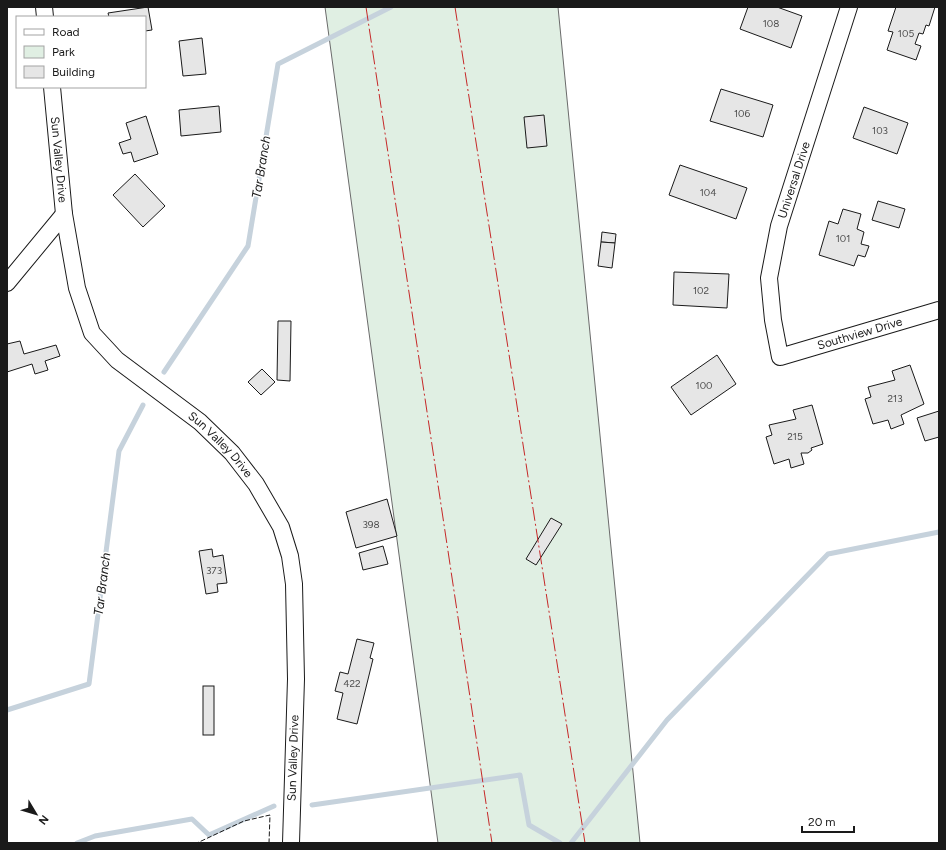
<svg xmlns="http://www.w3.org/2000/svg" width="946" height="850" font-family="Figtree,sans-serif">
<rect width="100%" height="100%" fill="#fff"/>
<path fill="#e0efe3" stroke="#6a6a6a" d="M325 7H558L640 843H438Z"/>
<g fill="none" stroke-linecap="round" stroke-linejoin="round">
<g stroke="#c6d2dc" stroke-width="5">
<path d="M164 372 248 246 278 64 391 7"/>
<path d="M7 710 89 684 119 451 143 405"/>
<path d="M312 805 520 775 529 825 560 843"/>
<path d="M77 843 95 836 192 819 209 835 274 806"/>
<path d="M571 843 667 720 828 554 939 532"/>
</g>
</g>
<g fill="#e6e6e6" stroke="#1a1a1a">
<path d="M148 7 152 30 145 31V17H109L108 13Z"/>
<path d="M748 7H777L802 16 791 48 740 29Z"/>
<path d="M896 7H935L929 26 926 25 923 34 919 33 915 44 921 46 916 60 887 50 893 32 888 31Z"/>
<path d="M202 38 206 74 183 76 179 41Z"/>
<path d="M721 89 773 105 763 137 710 121Z"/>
<path d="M219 106 221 132 181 136 179 110Z"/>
<path d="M864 107 908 123 897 154 853 138Z"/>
<path d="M544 115 547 146 527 148 524 117Z"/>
<path d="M146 116 158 154 134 162 131 152 123 154 119 143 131 139 126 123Z"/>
<path d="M680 165 747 188 736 219 669 195Z"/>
<path d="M135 174 165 206 143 227 113 195Z"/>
<path d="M878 201 905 209 899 228 872 220Z"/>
<path d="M843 209 861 214 857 229 864 232 861 244 869 246 865 257 858 255 854 266 819 255 829 221 838 224Z"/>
<path d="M602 232 616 234 615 243 601 242Z"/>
<path d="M601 242 615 243 612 268 598 266Z"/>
<path d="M674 272 729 274 727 308 673 305Z"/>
<path d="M278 321H291L290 381 277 380Z"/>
<path d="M20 341 24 354 56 345 60 356 45 361 48 370 35 374 32 364 7 372V344Z"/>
<path d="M717 355 736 384 691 415 671 387Z"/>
<path d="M910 365 924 404 901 415 904 424 891 429 888 420 873 424 865 399 871 397 868 387 895 380 892 371Z"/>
<path d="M262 369 275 382 261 395 248 382Z"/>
<path d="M812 405 823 444 811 448 812 450 808 453H801L804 464 791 468 789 459 774 464 766 437 772 435 769 425 796 419 793 410Z"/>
<path d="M939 411V437L925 441 917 418Z"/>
<path d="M387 499 397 536 356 548 346 512Z"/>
<path d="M551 518 562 524 536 565 526 559Z"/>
<path d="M383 546 388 564 363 570 359 553Z"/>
<path d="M212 549 213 557 223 555 227 583 217 584 218 592 206 594 199 551Z"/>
<path d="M357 639 374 643 370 658 373 659 357 724 337 719 343 693 335 691 340 672 348 674Z"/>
<rect x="203" y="686" width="11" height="49"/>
</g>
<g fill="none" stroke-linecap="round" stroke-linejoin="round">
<g stroke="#1a1a1a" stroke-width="18">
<g id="street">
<path d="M44 7 45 17"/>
<path id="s1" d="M849 7 779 226 769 278 773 320 780 357 939 310"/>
<path id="s2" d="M52 87 64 214 77 288 92 333 117 360 200 422 232 453 256 484 281 527 290 556 294 584 296 679 291 843"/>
<path d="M7 283 64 214"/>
</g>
</g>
<use href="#street" stroke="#fff" stroke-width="16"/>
<path stroke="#1a1a1a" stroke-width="1" stroke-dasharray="5 2" stroke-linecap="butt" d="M187 843H197L244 821 270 815 269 843"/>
<g stroke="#c62828" stroke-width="1" stroke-dasharray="14 3 2 3" stroke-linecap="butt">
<path d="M366 7 492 843"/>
<path d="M455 7 585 843"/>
</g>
</g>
<g text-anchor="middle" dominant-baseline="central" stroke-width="3" stroke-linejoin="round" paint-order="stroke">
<g font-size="10" fill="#4d4d4d">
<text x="771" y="23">108</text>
<text x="906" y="33">105</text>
<text x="742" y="113">106</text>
<text x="880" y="130">103</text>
<text x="708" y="192">104</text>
<text x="843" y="238">101</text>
<text x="701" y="290">102</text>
<text x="704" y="385">100</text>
<text x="895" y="398">213</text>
<text x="795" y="436">215</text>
<text x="371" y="524">398</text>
<text x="214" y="570">373</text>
<text x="352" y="683">422</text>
</g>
<g font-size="12" fill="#1a1a1a" stroke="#fff">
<text stroke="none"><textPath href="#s2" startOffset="73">Sun Valley Drive</textPath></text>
<text transform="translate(794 180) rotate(-72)">Universal Drive</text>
<text stroke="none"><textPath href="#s1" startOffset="446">Southview Drive</textPath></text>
<text stroke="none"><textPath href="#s2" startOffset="421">Sun Valley Drive</textPath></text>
<text transform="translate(293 758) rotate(-88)">Sun Valley Drive</text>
</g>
<g font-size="13" font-style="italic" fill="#1a1a1a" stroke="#fff">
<text transform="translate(261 167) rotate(-81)">Tar Branch</text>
<text transform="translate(102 584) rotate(-83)">Tar Branch</text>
</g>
</g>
<rect width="946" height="850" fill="none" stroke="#1a1a1a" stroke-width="16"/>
<rect x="16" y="16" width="130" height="72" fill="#ffffff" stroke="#a3a3a3"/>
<rect x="24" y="29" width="20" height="6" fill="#ffffff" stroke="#a3a3a3"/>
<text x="52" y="36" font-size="12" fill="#1a1a1a">Road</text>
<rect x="24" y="46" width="20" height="12" fill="#e0efe3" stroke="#a3a3a3"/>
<text x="52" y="56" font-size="12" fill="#1a1a1a">Park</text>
<rect x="24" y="66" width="20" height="12" fill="#e6e6e6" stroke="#a3a3a3"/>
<text x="52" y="76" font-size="12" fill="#1a1a1a">Building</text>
<g transform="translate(36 814) rotate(128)" stroke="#ffffff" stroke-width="3" paint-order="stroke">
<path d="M0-3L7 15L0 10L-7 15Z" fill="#1a1a1a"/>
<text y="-6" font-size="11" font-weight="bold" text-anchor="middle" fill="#1a1a1a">N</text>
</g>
<path d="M802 826v6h52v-6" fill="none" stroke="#1a1a1a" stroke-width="2"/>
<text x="808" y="826" font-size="12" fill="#1a1a1a" stroke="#ffffff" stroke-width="3" paint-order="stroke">20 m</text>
</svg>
